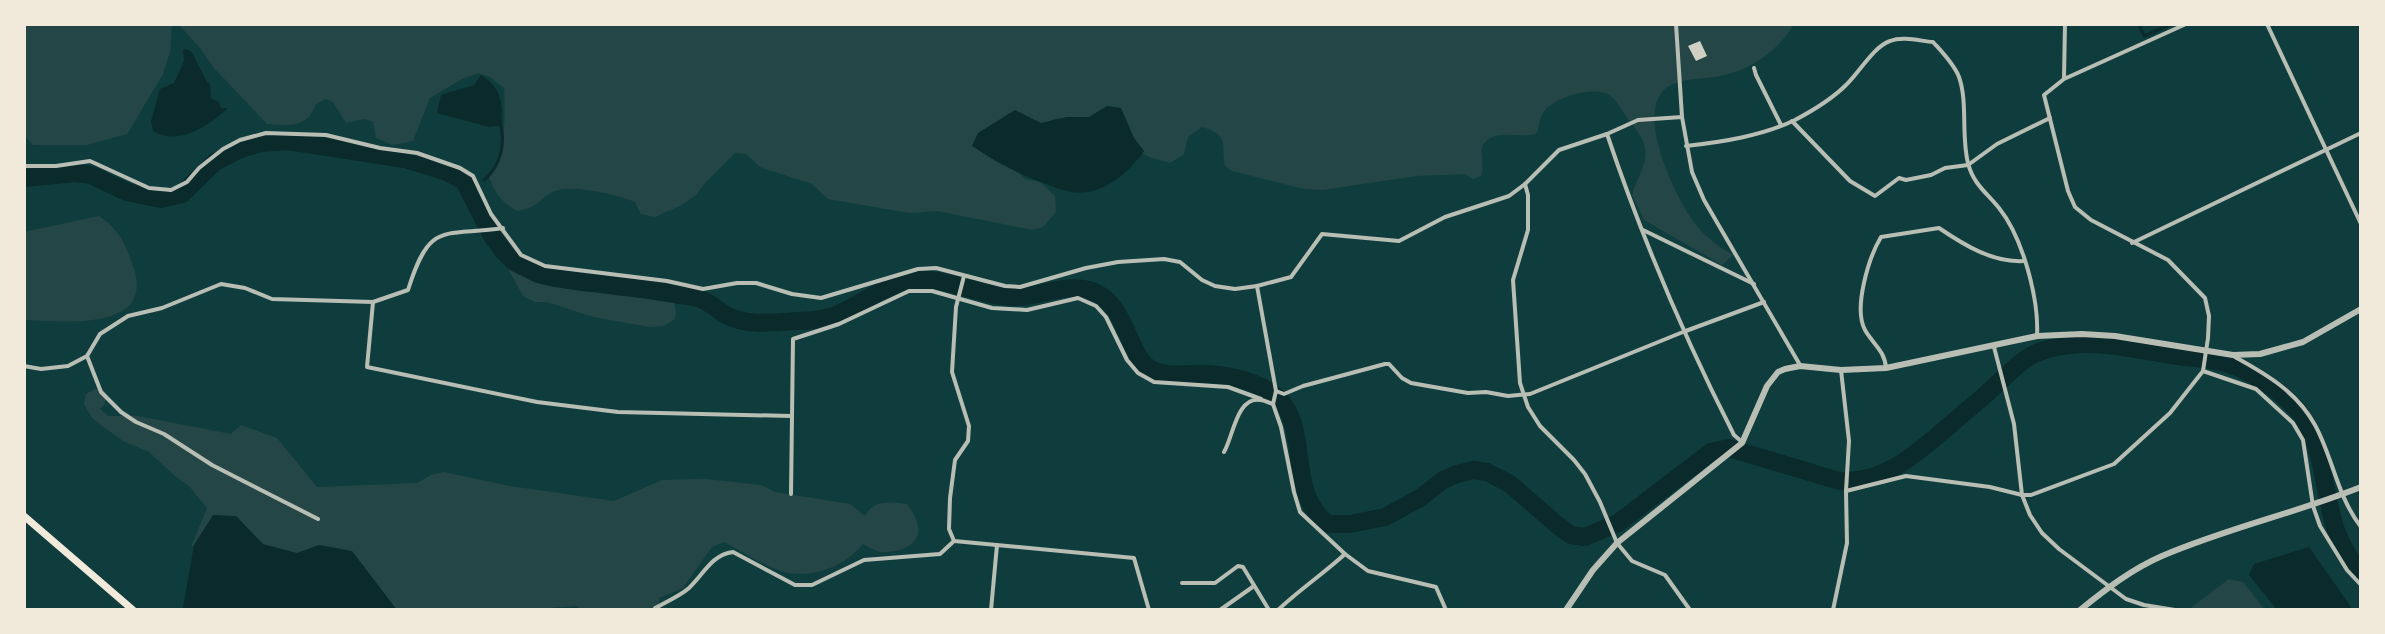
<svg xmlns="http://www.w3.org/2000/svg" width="2385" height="634" font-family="'Fira Sans',sans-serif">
<rect width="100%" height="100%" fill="#0f3d3e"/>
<g fill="#244646">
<path d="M24 24H172L170 52 163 74 127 134 87 145H33L24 135Z"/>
<path d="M178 24H1794C1778 51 1751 70 1720 76 1705 79 1686 78 1671 85 1641 99 1659 153 1669 176 1684 211 1698 236 1733 255L1722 265 1644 220 1632 195C1635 183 1643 171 1645 159 1648 143 1638 132 1629 120 1622 112 1618 101 1609 95 1594 85 1549 98 1542 115 1539 120 1539 127 1537 133 1521 140 1494 127 1483 145 1479 152 1485 165 1481 176L1473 179 1465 174 1416 176 1323 190 1304 189 1232 171 1225 166C1221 144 1230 135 1202 127L1188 137 1184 154 1170 163 1149 157 1087 121 1065 120 1058 118 1052 120 1009 163 1025 179 1040 182 1055 196 1056 212 1043 227 1033 230 937 211 909 213 828 199 812 184 760 167 746 154 735 153 706 182 696 195 682 205 655 217 641 214 635 202C618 195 572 184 555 191 539 198 541 207 517 211 502 202 495 194 489 177 505 152 506 117 504 88L490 77 478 73 462 79 430 98 413 141 393 145 376 138 373 122 365 119 346 123 333 102 326 99 316 104C307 129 289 125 267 124L213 67 200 48Z"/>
<path d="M99 216C119 230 125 242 133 266 157 333 61 321 24 320V232Z"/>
<path d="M506 265C518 270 529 276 542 278 583 286 637 281 674 301L676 313 675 319 664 326 650 327 593 317 547 302H535L523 296Z"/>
<path d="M95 389H103L107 395 104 405 100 409 108 416H138L231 434 241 425 277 438 317 487 417 483 431 475 444 472 510 486 614 501 662 480 706 479 761 485 775 492 850 504 865 516C873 499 891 502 907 504 913 512 920 523 918 534 915 548 894 553 881 552 875 551 869 547 863 544 845 566 817 577 788 573 771 570 741 551 724 542L712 547 683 588 659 598V610H580L578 606 520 610H393L295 554 200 542 191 547 207 508 189 486 176 477 149 452 123 441 109 431 92 418 84 404 86 394Z"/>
<path d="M2229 579 2243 582 2265 610H2188Z"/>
</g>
<g fill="#0a2a2b">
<path d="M186 49 191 51 207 82 210 84 211 98 219 102 221 108H228C209 125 179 147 153 131L151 121 160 89 174 83 184 61 183 50Z"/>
<path d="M481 75C501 87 503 103 502 125L489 127 437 113 441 95 474 85Z"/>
<path d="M1107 106 1121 108 1134 138 1144 151C1127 175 1099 199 1067 191 1057 189 1047 184 1038 181 1014 172 993 160 972 146L978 133 1015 110 1041 123 1067 117H1089Z"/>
<path d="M213 515 236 516 263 544 297 553 319 545 352 551 397 610H191L183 608 194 545Z"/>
<path d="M2309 547 2353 610H2277L2249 575 2254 564Z"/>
</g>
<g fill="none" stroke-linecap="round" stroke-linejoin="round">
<g stroke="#0a2a2b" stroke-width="3">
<path d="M2139 24 2144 36 2172 24"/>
<path d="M484 180C501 166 506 143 500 122"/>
</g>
<path stroke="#0a2a2b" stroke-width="18" d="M24 178 75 173 91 175 127 192 161 199 182 194 215 162 238 150 261 143 288 141 405 159 447 172 464 181 492 236 504 252 514 262 538 274C561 281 585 282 609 285 637 288 665 292 693 297 706 299 714 307 724 314 744 326 773 323 795 321 807 321 820 320 831 317 857 308 881 287 908 281 943 274 979 297 1014 297 1041 297 1065 282 1092 291 1128 304 1127 357 1152 370 1167 377 1185 374 1200 374 1225 374 1248 379 1269 391 1316 420 1282 490 1328 524H1350L1385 517 1420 498 1443 480 1457 474 1474 470 1487 472 1510 484 1556 524 1571 535 1585 537 1618 523 1711 452 1729 448 1839 481C1885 484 1918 452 1950 425 1965 412 1981 399 1996 385 2009 373 2023 358 2039 352 2083 335 2133 349 2178 356 2193 358 2211 359 2226 363 2250 370 2291 397 2304 419 2333 465 2319 531 2361 571"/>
</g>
<path fill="#cfcfc3" d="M1700 41 1707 56 1696 61 1688 46Z"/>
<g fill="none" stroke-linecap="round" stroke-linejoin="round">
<g stroke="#b8beb3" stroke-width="4">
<path d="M1676 24 1682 117"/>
<path d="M2186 24 2064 79 2044 95 2068 191 2075 207 2091 220 2168 260 2205 298 2209 316 2208 338 2203 371"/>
<path d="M2267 24 2361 224"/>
<path d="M1754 68 1756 75 1781 125"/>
<path d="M2064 78 2065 24"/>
<path d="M1792 121 1850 181 1875 196 1899 178 1906 180 1931 175 1945 168 1968 165 1997 144 2050 118"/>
<path d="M1607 134C1642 238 1684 337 1734 435L1742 442"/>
<path d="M1686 146C1722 142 1762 136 1795 120 1812 111 1832 99 1846 85 1859 73 1873 47 1890 41 1903 36 1920 41 1933 42 1942 52 1954 64 1959 77 1968 102 1961 136 1968 163 1973 184 1987 193 1999 208 2023 238 2039 299 2037 336"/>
<path d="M24 166H56L90 161 149 188 171 190 187 182 199 168 223 149 240 140 266 133 326 135 380 148 417 153 460 168 473 176 491 214 521 255 545 266 667 281 703 289 737 283H756L792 294 821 298 918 269 936 268 1005 286 1020 287 1086 268 1118 262 1164 259 1180 262 1202 280 1215 286 1235 289 1257 286"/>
<path d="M1525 184 1528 195V230L1513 280 1520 383 1528 407 1540 426 1574 460 1585 474 1600 502 1617 543 1632 561 1665 575 1690 610"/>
<path d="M1643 230 1754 284"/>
<path d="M2132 243 2361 133"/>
<path d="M964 276 956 307 952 372 969 426 968 441 955 460 950 498 949 529 954 541 1134 558 1149 610"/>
<path d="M373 302 367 367 537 402 618 412 791 416"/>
<path d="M1994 347 2014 424 2022 495 2030 515 2042 533 2059 549 2126 599 2144 605 2175 610"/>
<path d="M87 356 101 392 121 412 136 422 164 434 212 465 318 519"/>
<path d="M2235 357C2266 374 2297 392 2315 425 2333 458 2337 496 2361 527"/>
<path d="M24 366 41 369 68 366 87 356 100 334 128 316 162 308 221 284 245 288 272 299 373 302 408 290C430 220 442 237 503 228"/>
<path d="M1886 368C1885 351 1873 344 1865 330 1853 308 1869 257 1881 237L1939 228C1964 245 1993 263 2024 261"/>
<path d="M1276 391 1284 394 1303 386 1385 364H1389L1402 378 1411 383 1468 393 1486 392 1508 396 1530 394 1683 332 1764 302"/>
<path d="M1224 452C1233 437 1237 396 1260 400 1265 400 1269 403 1273 404"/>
<path d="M1846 491 1906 476 1990 487 2022 495H2031L2114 464 2170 413 2203 371 2256 389 2293 423 2303 440 2313 506 2320 526 2347 570 2361 585"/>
<path d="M791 494 793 339 839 324 909 291H932L992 308 1027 310 1078 298 1096 306 1106 317 1127 360 1138 373 1154 382 1228 387 1261 399"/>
<path d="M1182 583H1215L1238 566 1243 567 1269 610"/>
<path d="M655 610V608C666 602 680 596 689 588 704 574 711 555 733 552L795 585H812L864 560 940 554 954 541"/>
<path d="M991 610 997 545"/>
<path d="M1220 610 1254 586"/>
<path d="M1278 610C1299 590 1323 574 1345 554"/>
<path d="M1446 610 1436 587 1368 571 1345 554 1300 512 1294 492 1281 427 1273 404 1276 391 1257 286 1291 277 1322 234 1399 241 1445 217 1509 196 1525 184 1559 150 1607 134 1638 120 1682 117 1692 172 1704 200 1800 365"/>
<path d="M1833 610 1847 543 1846 491 1849 441 1841 370"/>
</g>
<g stroke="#b8beb3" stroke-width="6">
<path d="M1566 610 1593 570 1617 543 1742 443 1767 386 1778 372 1785 369 1800 366 1841 370 1886 368 2037 336 2082 334 2115 336 2233 355 2260 354 2303 342 2361 309"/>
<path d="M2080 610C2106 589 2132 569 2162 556 2227 528 2296 513 2361 487"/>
</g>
<path stroke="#f1e9da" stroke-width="7" d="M24 516 133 610"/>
</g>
<rect width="2385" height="634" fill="none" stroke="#f1e9da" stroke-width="52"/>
</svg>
